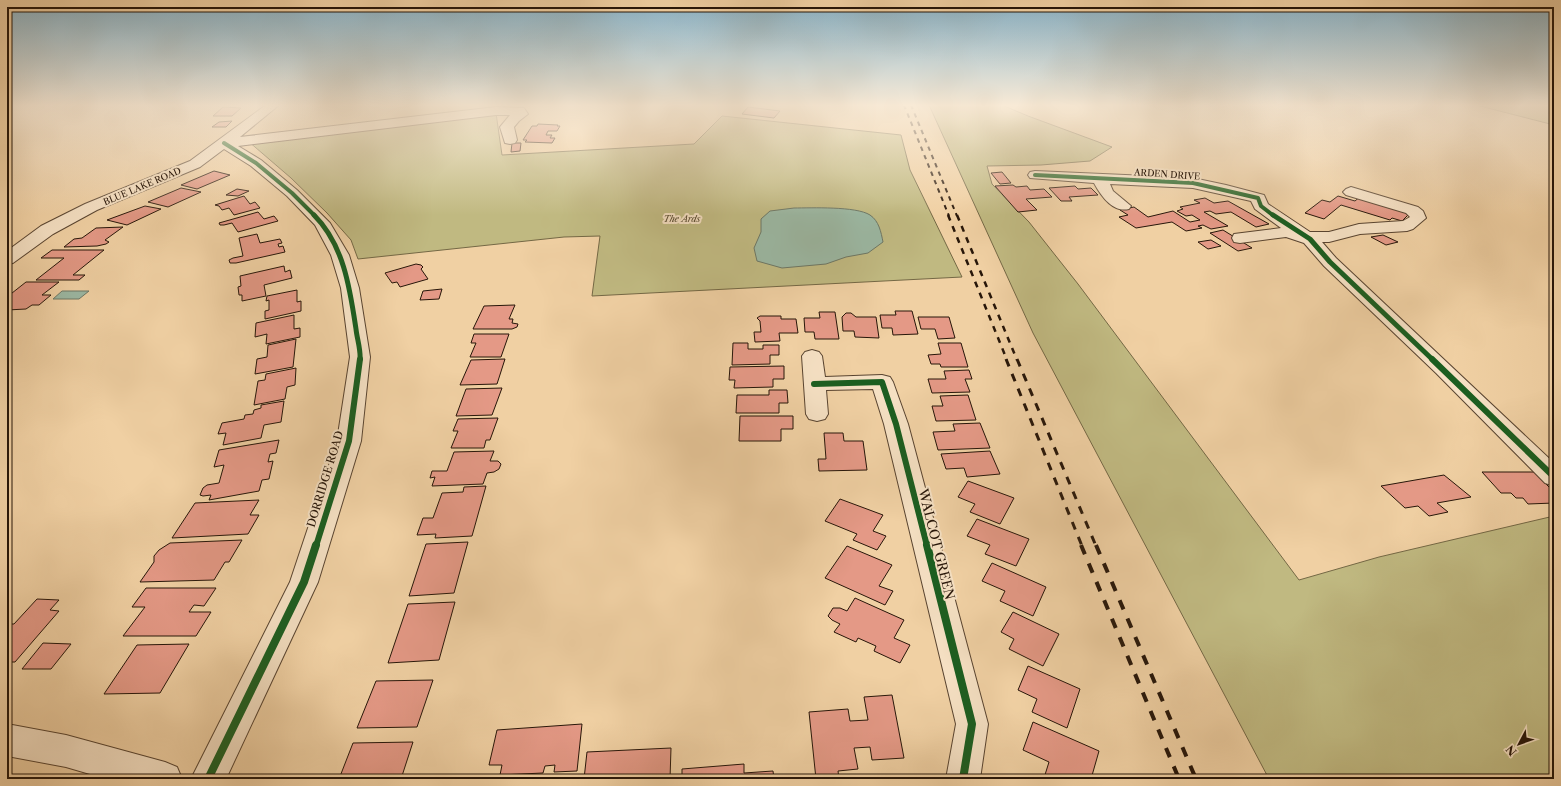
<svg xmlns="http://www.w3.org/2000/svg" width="1561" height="786" font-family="'Libre Caslon Text',serif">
<rect width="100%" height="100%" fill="#f0d0a3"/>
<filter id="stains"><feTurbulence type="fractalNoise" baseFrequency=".005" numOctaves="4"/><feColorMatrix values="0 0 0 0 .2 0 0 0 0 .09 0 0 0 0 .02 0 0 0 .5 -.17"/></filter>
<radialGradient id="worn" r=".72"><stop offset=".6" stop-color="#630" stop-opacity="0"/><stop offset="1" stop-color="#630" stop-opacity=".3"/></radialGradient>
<g fill="#c0b981" stroke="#746845">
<path d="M929 105H1002L1028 116 1112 147 1090 161 1041 165 987 166 992 184 1029 222 1078 284 1299 580 1379 557 1554 516V779H1269L1033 333Z"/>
<path d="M1476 105H1554V125Z"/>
<path d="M496 113 502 155 694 144 722 116 901 135 910 170 962 277 592 296 600 236 564 237 358 259 351 240 327 213 291 178 248 141Z"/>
</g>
<g fill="#9bb7a2" stroke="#6d7765">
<path d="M794 208C811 208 856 206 870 215 879 221 881 232 883 242L868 253 846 257 826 264 782 268 757 261 754 248 761 232V219L770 211Z"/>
<path d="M62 291H89L79 299H53Z"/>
</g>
<g fill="#e49986" stroke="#271609">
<path d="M223 107 241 108 232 116H213Z"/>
<path d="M748 107 780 111 774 118 742 114Z"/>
<path d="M232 121 226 127H212L219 122Z"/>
<path d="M538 124 558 125 557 126H560L557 131H548L546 135H552L550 138H555L552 143 525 142 527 140H523L532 126H537Z"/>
<path d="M512 143H521L520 151 511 152Z"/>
<path d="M214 171 230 175 197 189 181 185Z"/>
<path d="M1002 172 1011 183 1000 184 991 173Z"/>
<path d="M1013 185 1016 187 1027 186 1030 190 1044 189 1052 197 1026 199 1037 210 1018 212 995 186Z"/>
<path d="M1075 186 1078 189 1091 188 1098 195 1069 197 1072 201H1061L1049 188Z"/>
<path d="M181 188 201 192 168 207 148 202Z"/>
<path d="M237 189 249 191 238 196 226 195Z"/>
<path d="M1362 195 1413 210 1402 221 1392 218 1390 220 1341 205 1324 219 1305 213 1322 200 1330 202 1338 196 1355 201Z"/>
<path d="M244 196 250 204 255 202 260 208 234 215 229 208 222 210 219 206 215 205Z"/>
<path d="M1205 198 1214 203 1228 201 1269 224 1256 227 1231 212 1216 214 1210 211 1204 212 1228 226 1211 229 1203 225 1198 226 1202 228 1186 231 1172 222 1136 228 1119 217 1128 215 1120 210 1134 207 1148 217 1173 211 1190 222 1200 220 1192 215 1186 216 1177 211 1183 209 1180 207 1200 203 1194 200Z"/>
<path d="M145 206 161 209 127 225 107 220Z"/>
<path d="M258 212 264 219 274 216 278 221 238 232 232 223 224 225H220L219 223Z"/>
<path d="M123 227 105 240 109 242 106 244 97 246 64 247 74 239 82 238 96 228Z"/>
<path d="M1223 230 1252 248 1238 251 1210 233Z"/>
<path d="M257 234 260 243 280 239 282 243 278 244 279 247 283 246 285 252 236 263H230L229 260 233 258 243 256 239 238Z"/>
<path d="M1383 235 1398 242 1386 245 1371 237Z"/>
<path d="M1211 240 1221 246 1208 249 1198 242Z"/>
<path d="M52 250H104L73 275H85L79 280H36L64 258H41Z"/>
<path d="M416 264 421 265 423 267 421 269 428 279 400 287 397 282 392 283 385 273Z"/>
<path d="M284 266 285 272 290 270 292 278 264 285 266 296 242 301V295H239L238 287 241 286 240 276Z"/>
<path d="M26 282H59L42 295H51L39 305H32L26 309 7 310V297Z"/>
<path d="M442 289 439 299 420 300 423 291Z"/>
<path d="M297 290V302L301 301V311L265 319V311L269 310V300L266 301 267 296Z"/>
<path d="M515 305 509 319H513L512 323 518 324 517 327 512 329H473L484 306Z"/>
<path d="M895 311H912L918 334 893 335 892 328H882L880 315H896Z"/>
<path d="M819 312H835L839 339H815L814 332H805L804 318H820Z"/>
<path d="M846 313H851L856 317H876L879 338 855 337 854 331H843L842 317Z"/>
<path d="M294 315V329L300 328V337L266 344 267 334 255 337 256 323Z"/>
<path d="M760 316H781V319H796L798 333H779L780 341 755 342 754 332H761L760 321 757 318Z"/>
<path d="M918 317H949L955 338 938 339 935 329H921Z"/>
<path d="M474 334H509L501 357H470L476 343H471Z"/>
<path d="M296 339 293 367 255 374 257 359 267 357 268 345Z"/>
<path d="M733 343H748V349H763V345H779V355H770V364L732 365Z"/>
<path d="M938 343H961L968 367H941L940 364H931L928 355 941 354Z"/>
<path d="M505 359 497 384 460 385 471 360Z"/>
<path d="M784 366V379H773V387L734 388 735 380H729L730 367Z"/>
<path d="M296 368 295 385 287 387 285 399 254 405 258 381 265 380 266 374Z"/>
<path d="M969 370 972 379H965L970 392 932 393 928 379H946L944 371Z"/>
<path d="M502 388 492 415 456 416 466 389Z"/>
<path d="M769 390H787L788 403H779V413H736L737 395H769Z"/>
<path d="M968 395 976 420 936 421 932 406H943L940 396Z"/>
<path d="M284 401 281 422 264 425 261 438 223 445 226 433 218 434 222 423 244 419 245 415 253 414 254 410 261 408V405Z"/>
<path d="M740 416H793V429H781V441H739Z"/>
<path d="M498 418 490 440H486L484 448H451L458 431H453L458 419Z"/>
<path d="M980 423 990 448 938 450 933 432 955 431 953 424Z"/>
<path d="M824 433H843L844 441H863L867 470 819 471 818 459H826Z"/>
<path d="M279 440 276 453 270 454 268 462 273 461 269 479 262 480 259 491 209 500 211 495 203 496 200 495 203 488 207 485 219 483 224 465 214 467 219 450Z"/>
<path d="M494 451 490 461H498L501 464 499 469 494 472 487 473 483 484 432 486 435 477 430 478 432 471H447L454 452Z"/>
<path d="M990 451 1000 474 967 477 964 468 946 469 941 454Z"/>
<path d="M1482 472H1534L1554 492V503L1528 504 1523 498H1516L1511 493H1501Z"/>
<path d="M1444 475 1471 497 1437 503 1448 512 1429 516 1418 506 1405 508 1381 486Z"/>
<path d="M968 481 1014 498 1000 524 970 512 975 504 958 497Z"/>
<path d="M486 486 472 536 435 538 436 534 417 535 423 518H433L442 493 463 492 464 487Z"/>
<path d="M840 499 883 515 873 531 886 536 877 550 853 540 857 534 825 521Z"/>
<path d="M259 500 250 515H259L248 534 172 538 195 503Z"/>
<path d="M977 519 1029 539 1016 566 985 554 990 545 967 536Z"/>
<path d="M242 540 229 562H225L214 580 140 582 154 562V556L159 550 170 543Z"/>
<path d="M468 542 454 593 409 596 426 544Z"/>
<path d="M847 546 892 565 879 586 893 591 885 605 825 578Z"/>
<path d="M992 563 1046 587 1033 616 1000 601 1005 591 982 581Z"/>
<path d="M146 588H216L204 606 194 605 189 612H211L196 636H123L145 607H132Z"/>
<path d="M855 598 904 620 894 638 910 645 900 663 874 651 876 646 858 638 856 642 834 632 840 624 832 620 828 616 833 608H840L847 611Z"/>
<path d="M37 599 59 600 50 610 59 611 15 662H7V624H14Z"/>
<path d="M455 602 439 660 388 663 408 604Z"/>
<path d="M1013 612 1059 634 1043 666 1009 649 1014 639 1001 632Z"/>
<path d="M43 643 71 644 51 669H22Z"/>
<path d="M189 644 160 693 104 694 137 645Z"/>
<path d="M1028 666 1080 689 1067 728 1032 712 1037 699 1018 690Z"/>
<path d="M433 680 417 727 357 728 376 681Z"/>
<path d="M892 695 904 758 872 760 870 747 854 748 858 769 838 771 839 779H816L809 712 848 709 850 721 868 720 864 697Z"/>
<path d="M1033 722 1099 751 1091 779 1044 778 1049 762 1023 750Z"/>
<path d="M582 724 577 771 554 772 555 765 545 766 543 773 500 775 502 765H489L497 730Z"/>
<path d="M413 742 401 779H339L353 743Z"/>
<path d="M671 748 670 779H584L587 752Z"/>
<path d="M744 764V773L773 771 774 779H682V769Z"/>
</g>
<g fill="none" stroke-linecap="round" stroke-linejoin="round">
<g stroke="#594430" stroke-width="2">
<g id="minor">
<path d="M266 105H279L240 137 496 107 524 108 528 114 519 121 514 127 517 140 515 143 510 144 505 143 500 127 510 115H496L238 146 261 160 297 190 330 223 349 255 359 288 370 357 361 441 318 582 226 779H191L290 582 337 441 350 357 341 288 331 255 315 225 287 196 251 166 224 149 200 167 97 210 53 234 13 263 7 264V251L41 226 85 204 190 161Z"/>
<path d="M1035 171 1193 178 1226 185 1264 195 1268 204 1310 232H1329L1359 224 1403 221 1410 217 1406 213 1346 195 1343 192 1346 189 1351 187 1418 207 1423 211 1426 218 1413 229 1407 231 1360 234 1329 242H1322L1336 258 1554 463V486L1545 483 1436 373 1324 266 1304 243 1286 237 1240 243 1234 242 1232 238 1234 234 1281 228 1255 209 1251 201 1193 188 1110 184 1113 191 1131 206 1129 209C1113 213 1101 196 1094 183L1030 178 1028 175 1030 172Z"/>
<path d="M812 350 819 352 822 356 825 377 882 375 890 377 893 382 908 424 988 724 980 779H946L956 724 884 424 873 389 826 390 828 414 825 419 817 421 809 419 806 414 802 356 805 352Z"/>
<path d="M7 724 66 735 165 762 177 767 182 779H107L66 767 7 756Z"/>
</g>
</g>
<use href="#minor" fill="#f5e0c3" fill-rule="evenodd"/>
<g stroke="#271609" stroke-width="2" stroke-dasharray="4.5 4.5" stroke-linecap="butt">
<path d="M904 105 949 216"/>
<path d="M911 105 957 216"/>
</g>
<g stroke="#271609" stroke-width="2.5" stroke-dasharray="6 6" stroke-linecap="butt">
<path d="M948 215 1007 360"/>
<path d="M957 215 1017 360"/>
</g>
<g stroke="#271609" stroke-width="3" stroke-dasharray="8 8" stroke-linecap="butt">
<path d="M1006 359 1082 546"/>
<path d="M1017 359 1096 546"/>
</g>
<g stroke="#271609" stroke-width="4" stroke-dasharray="10 10" stroke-linecap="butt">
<path d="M1081 545 1179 779"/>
<path d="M1096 545 1196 779"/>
</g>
<g stroke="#f5e0c3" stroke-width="5.5">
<g id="cycleway-far3">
<path d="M224 143 256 163 292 193 315 216"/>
<path d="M1035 175 1193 183 1258 198 1261 206 1274 216"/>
</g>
</g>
<g stroke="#f5e0c3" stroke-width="7">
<g id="cycleway-far2">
<path d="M314 215C344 245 350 289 356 329 357 339 361 350 360 360"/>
<path d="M1273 215 1310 239 1330 262 1433 360"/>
</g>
</g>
<g stroke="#f5e0c3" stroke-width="9">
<g id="cycleway-far1">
<path d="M1432 359 1554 477"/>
<path d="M814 384 882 382 896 424 927 546"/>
<path d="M316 546 349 441 360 359"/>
</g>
</g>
<g stroke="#f5e0c3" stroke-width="11">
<g id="cycleway">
<path d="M927 545 972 724 963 779"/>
<path d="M208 779 304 582 316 545"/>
</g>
</g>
<use href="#cycleway-far3" stroke="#1b5e20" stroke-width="4"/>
<use href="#cycleway-far2" stroke="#1b5e20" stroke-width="5"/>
<use href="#cycleway-far1" stroke="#1b5e20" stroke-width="6"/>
<use href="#cycleway" stroke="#1b5e20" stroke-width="8"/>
</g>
<linearGradient id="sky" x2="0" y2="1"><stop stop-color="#89b5cc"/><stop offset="0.49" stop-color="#f8ead6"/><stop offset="1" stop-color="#f8ead6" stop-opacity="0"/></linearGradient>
<rect width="1561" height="215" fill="url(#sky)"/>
<g text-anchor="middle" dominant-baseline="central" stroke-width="4" stroke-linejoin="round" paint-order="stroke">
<g font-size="9" fill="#271609" stroke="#f5e0c3">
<text transform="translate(1167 174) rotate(4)">ARDEN DRIVE</text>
<text transform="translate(142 186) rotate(-23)">BLUE LAKE ROAD</text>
</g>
<g font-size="9" font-style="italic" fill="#55472d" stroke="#f5e0c3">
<text x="682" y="218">The Ards</text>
</g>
<g font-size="11" fill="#271609" stroke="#f5e0c3">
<text transform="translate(325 479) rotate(-73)">DORRIDGE ROAD</text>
</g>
<g font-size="13" fill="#271609" stroke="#f5e0c3">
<text transform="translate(937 544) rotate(76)">WALCOT GREEN</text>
</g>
</g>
<rect width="1561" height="786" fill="none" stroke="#f0d0a3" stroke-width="24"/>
<rect x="8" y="8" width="1545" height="770" fill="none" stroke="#271609" stroke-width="2"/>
<rect x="12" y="12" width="1537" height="762" fill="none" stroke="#271609"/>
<g transform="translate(1519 744) rotate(229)" stroke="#f5e0c3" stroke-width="3" paint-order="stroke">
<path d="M0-3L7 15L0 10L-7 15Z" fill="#271609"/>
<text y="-6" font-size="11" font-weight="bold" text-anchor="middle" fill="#271609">N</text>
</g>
<rect width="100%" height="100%" filter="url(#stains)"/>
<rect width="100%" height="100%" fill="url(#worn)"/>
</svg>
